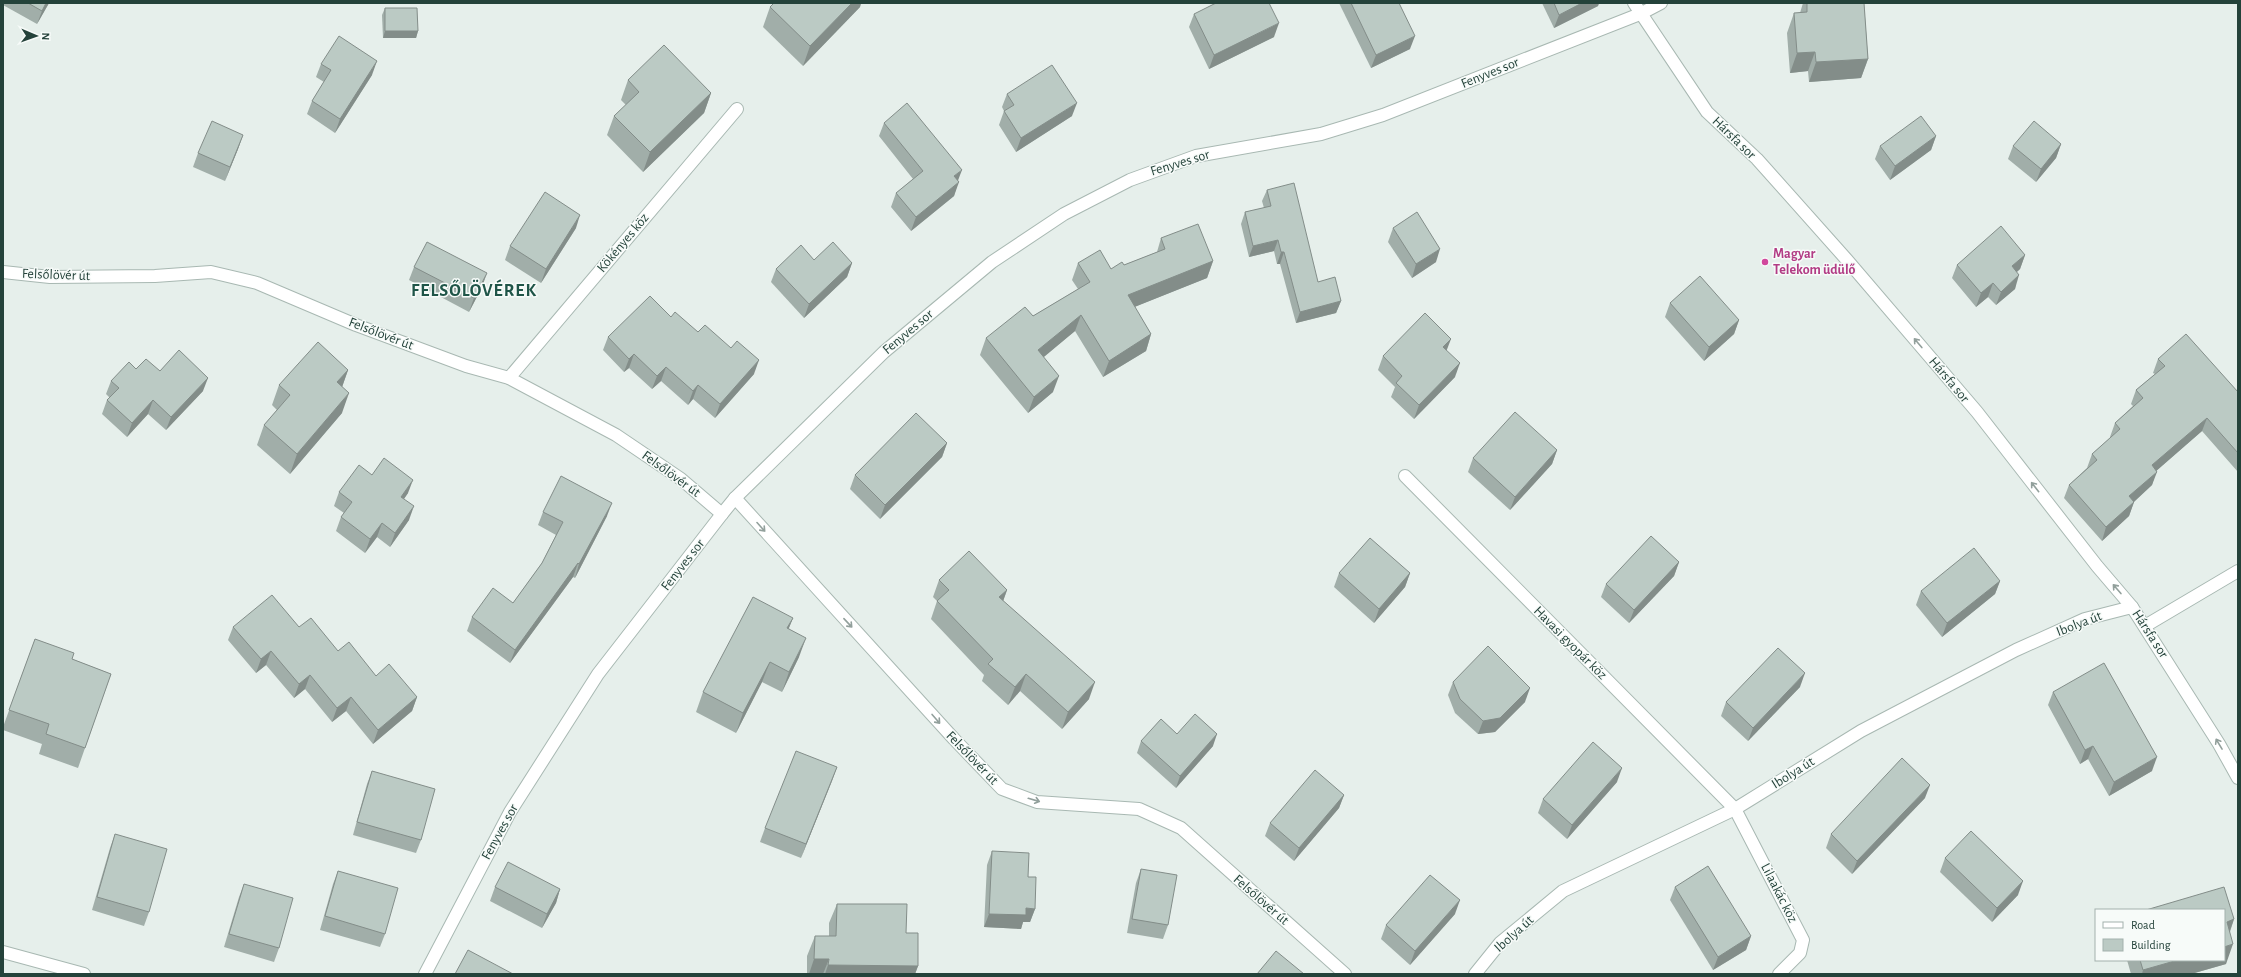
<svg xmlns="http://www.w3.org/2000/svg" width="2241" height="977" font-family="'Alegreya Sans',sans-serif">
<rect width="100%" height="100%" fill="#e6efeb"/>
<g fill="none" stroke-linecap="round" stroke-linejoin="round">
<g stroke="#a8b8b2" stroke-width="14">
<g id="minor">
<path d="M1634 3 1707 112 1757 159 1847 260 1977 412 2097 566 2132 607 2219 744 2238 778"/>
<path d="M3 272 50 277 155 276 211 272 257 283 356 325 466 366 509 378 616 435 681 479 722 514"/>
<path d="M509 378 737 109"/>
<path d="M1405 476 1735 809 1803 940 1800 953 1779 974"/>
<path d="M735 498 954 739 1002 789 1037 802 1139 809 1181 828 1345 974"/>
<path d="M2145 626 2238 571"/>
<path d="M3 952 84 974"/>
<path d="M425 974 510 812 598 674 722 514 735 498 884 352 992 262 1064 214 1130 180 1196 156 1321 134 1383 115 1640 14 1661 3"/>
<path d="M1475 974 1500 943 1563 891 1735 809 1861 731 2016 650 2085 619 2132 607"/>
</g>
</g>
<use href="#minor" stroke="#fff" stroke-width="12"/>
</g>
<g fill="#a1aea9">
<path d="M3 3H49L37 24 3 5Z"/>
<path d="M774 3H861L860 7 803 66 763 27 770 7Z"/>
<path d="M1339 3H1399L1410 49 1371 68Z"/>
<path d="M1542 3H1599L1598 6 1554 28Z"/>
<path d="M1803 3H1864L1868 59 1861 78 1809 82 1808 71 1790 73 1787 33 1794 13H1800Z"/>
<path d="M385 8 418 31 416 38H383L382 15Z"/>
<path d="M1194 14 1274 37 1209 69 1189 27Z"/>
<path d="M321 64 372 75 335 133 307 114 312 101 324 82 316 77Z"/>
<path d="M628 80 711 93 704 113 643 172 607 135 614 116 626 105 621 100Z"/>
<path d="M1007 94 1072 116 1016 152 999 125 1004 111 1002 107Z"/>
<path d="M884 123 958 181 954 196 911 231 891 207 896 193 913 179 879 136Z"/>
<path d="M243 135 238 149 225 181 193 167 198 153Z"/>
<path d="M1936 136 1931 150 1890 180 1875 159 1880 146Z"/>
<path d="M2061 144 2056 158 2036 182 2008 159 2013 146Z"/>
<path d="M1267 190 1318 282 1341 301 1336 313 1296 323 1280 264H1277L1274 251 1249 257 1241 224 1245 212 1264 208 1262 201Z"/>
<path d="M576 228 541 283 505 260 510 246Z"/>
<path d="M1393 228 1436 262 1412 278 1388 242Z"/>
<path d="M1161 238 1213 261 1207 278 1134 307 1151 334 1146 351 1103 377 1075 331 1043 357 1053 392 1028 413 980 355 986 338 1033 316 1078 289 1072 280 1078 263 1111 269 1124 265 1157 252Z"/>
<path d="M2025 255 2020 269 2017 272 2015 289 1996 305 1988 297 1976 307 1952 278 1957 265Z"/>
<path d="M814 260 852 263 847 277 804 318 771 282 776 269Z"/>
<path d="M414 267 482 287 469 312 409 280Z"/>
<path d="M1670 303 1739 320 1734 334 1704 361 1665 317Z"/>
<path d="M671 317 698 332 754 374 715 418 693 399 688 405 661 381 652 389 629 368 624 372 603 350 608 337Z"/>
<path d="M1446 350 1455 377 1414 419 1391 397 1395 387 1378 370 1383 356Z"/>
<path d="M2158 359 2238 392V472L2202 431 2156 471 2152 485 2134 502 2129 516 2102 541 2064 498 2069 485 2087 468 2092 454 2110 438V437L2115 423 2133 406 2131 404 2136 390 2155 374 2153 373Z"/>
<path d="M136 369 160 371 203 391 166 430 148 414 127 437 102 414 107 400 110 398 106 394 111 381Z"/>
<path d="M348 370 342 387V413L290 474 257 445 264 425 277 410 272 405 279 385Z"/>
<path d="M947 443 942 457 880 519 850 489 855 475Z"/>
<path d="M1557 450 1552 464 1510 510 1468 472 1473 458Z"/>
<path d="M372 475 408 493 404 499 409 520 390 547 377 537 365 553 336 531 341 517 344 513 334 506 339 492Z"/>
<path d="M543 512 607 516 575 578 573 577 510 663 467 631 472 617 513 603 542 563 556 535 538 525Z"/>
<path d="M1679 562 1674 576 1629 623 1601 597 1606 584Z"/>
<path d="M1339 573H1410L1405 587 1374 623 1334 587Z"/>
<path d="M939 580 1007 590 1003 601 1089 699 1062 729 1020 691 1008 705 982 681 984 675 931 619 937 601 933 597Z"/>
<path d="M2000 581 1995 594 1942 637 1916 605 1921 591Z"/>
<path d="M793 618 789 628 799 657 782 692 762 682 736 733 696 712 703 692Z"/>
<path d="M233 627H299L338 651 376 676 417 697 412 711 373 744 346 711 332 722 305 689 294 698 266 665 256 673 228 640Z"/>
<path d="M35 639 72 659 111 674 78 768 39 754 42 744 3 730V727Z"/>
<path d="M1453 682 1525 702 1495 732 1478 734 1455 713 1448 695Z"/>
<path d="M1800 687 1748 741 1721 716 1726 702Z"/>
<path d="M2053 692 2152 771 2109 796 2088 759 2080 764 2048 705Z"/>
<path d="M1177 734 1213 746 1176 788 1137 753 1141 741Z"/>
<path d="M837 767 801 858 760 842 765 828Z"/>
<path d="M372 771 421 840 416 853 353 835 367 784Z"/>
<path d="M1617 782 1567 839 1538 813 1543 799Z"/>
<path d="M1344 795 1339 808 1294 861 1265 836 1270 823Z"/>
<path d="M1925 798 1852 874 1826 848 1831 834Z"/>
<path d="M115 834 149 912 144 926 92 910 110 848Z"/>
<path d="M992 851 1028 877 1035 909 1030 922H1023L1021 929 984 927 987 865Z"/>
<path d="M1945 858 2018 895 1992 922 1940 872Z"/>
<path d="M1141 869 1168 925 1163 939 1127 933 1136 883Z"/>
<path d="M338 871 385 934 380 947 320 930 333 884Z"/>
<path d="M244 884 279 948 274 962 224 947 239 897Z"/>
<path d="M495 887 560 889 556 903 542 928 490 901Z"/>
<path d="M1675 887 1751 936 1746 950 1713 970 1670 900Z"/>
<path d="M837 904 906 933 918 966 915 974H807V956L815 936H829V923Z"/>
<path d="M2224 910 2234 919 2230 932 2226 964 2191 974H2131L2127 960H2224Z"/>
<path d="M1455 914 1410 965 1381 939 1386 925Z"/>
</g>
<g fill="#838d89">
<path d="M46 3H49L37 24 42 11Z"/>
<path d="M852 3H861L860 7 803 66 810 46Z"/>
<path d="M1582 3H1599L1598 6 1554 28 1559 15Z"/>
<path d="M1279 23 1274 37 1209 69 1214 55Z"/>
<path d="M385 31H418L416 38H383Z"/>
<path d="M1415 36 1410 49 1371 68 1376 55Z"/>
<path d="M1815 52 1808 71 1790 73 1797 53Z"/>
<path d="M1868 59 1861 78 1809 82 1816 62Z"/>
<path d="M377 61 372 75 335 133 340 119Z"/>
<path d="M711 93 704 113 643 172 650 152Z"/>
<path d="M1077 103 1072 116 1016 152 1021 138Z"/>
<path d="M243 135 238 149 225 181 230 167Z"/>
<path d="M1936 136 1931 150 1890 180 1895 166Z"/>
<path d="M2061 144 2056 158 2036 182 2041 169Z"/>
<path d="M962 170 957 183 954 176Z"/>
<path d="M959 182 954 196 911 231 916 217Z"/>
<path d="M580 215 576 228 541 283 546 269Z"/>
<path d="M1278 240 1274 251 1249 257 1253 246Z"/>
<path d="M1440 249 1436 262 1412 278 1416 264Z"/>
<path d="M1281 252H1284L1280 264H1277Z"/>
<path d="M2025 255 2020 269 2007 280 2012 266Z"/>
<path d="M1213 261 1207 278 1122 312 1128 295Z"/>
<path d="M852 263 847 277 804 318 809 304Z"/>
<path d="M487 273 482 287 469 312 474 298Z"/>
<path d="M2019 275 2015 289 1996 305 2001 292Z"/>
<path d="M1993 283 1988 297 1976 307 1981 293Z"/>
<path d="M1341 301 1336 313 1296 323 1300 312Z"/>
<path d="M1081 315 1075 331 1032 367 1038 350Z"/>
<path d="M1739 320 1734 334 1704 361 1709 347Z"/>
<path d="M1151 334 1146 351 1103 377 1109 361Z"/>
<path d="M1451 339 1446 352 1443 347Z"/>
<path d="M634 354 629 368 624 372 629 359Z"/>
<path d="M759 360 754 374 715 418 720 404Z"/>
<path d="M1460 363 1455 377 1414 419 1419 405Z"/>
<path d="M666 367 661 381 652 389 657 376Z"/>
<path d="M348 370 341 390 337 382Z"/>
<path d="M1059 376 1053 392 1028 413 1034 397Z"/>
<path d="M208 378 203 391 166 430 171 417Z"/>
<path d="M698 385 693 399 688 405 693 391Z"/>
<path d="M349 393 342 413 290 474 297 454Z"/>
<path d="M153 400 148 414 127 437 132 423Z"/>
<path d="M2207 418 2202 431 2147 479 2152 465Z"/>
<path d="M947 443 942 457 880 519 885 505Z"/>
<path d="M1557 450 1552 464 1510 510 1515 497Z"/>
<path d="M2157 472 2152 485 2125 510 2129 496Z"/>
<path d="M413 480 408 493 396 510 401 497Z"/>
<path d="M2134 502 2129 516 2102 541 2106 527Z"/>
<path d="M612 503 607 516 575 578 579 564Z"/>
<path d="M414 506 409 520 390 547 395 533Z"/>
<path d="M382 523 377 537 365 553 370 539Z"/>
<path d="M1679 562 1674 576 1629 623 1634 610Z"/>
<path d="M578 563 573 577 510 663 515 650Z"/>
<path d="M1410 573 1405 587 1374 623 1379 609Z"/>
<path d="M2000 581 1995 594 1942 637 1947 623Z"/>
<path d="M1007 590 1001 607 999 597Z"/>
<path d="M793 618 785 637 787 628Z"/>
<path d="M806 638 799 657 782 692 789 672Z"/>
<path d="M271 651 266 665 256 673 261 659Z"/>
<path d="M770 662 762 682 736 733 743 713Z"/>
<path d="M1805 673 1800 687 1748 741 1753 728Z"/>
<path d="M1026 674 1020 691 1008 705 1015 687Z"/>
<path d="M310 675 305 689 294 698 299 684Z"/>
<path d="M1095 682 1089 699 1062 729 1068 712Z"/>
<path d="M1530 688 1525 702 1495 732 1478 734 1483 721Z"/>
<path d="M351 697 346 711 332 722 337 708Z"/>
<path d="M417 697 412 711 373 744 378 730Z"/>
<path d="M1217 734 1213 746 1176 788 1180 776Z"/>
<path d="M2093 746 2088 759 2080 764 2085 750Z"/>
<path d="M2157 757 2152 771 2109 796 2114 782Z"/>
<path d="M837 767 832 781 801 858 806 844Z"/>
<path d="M1622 768 1617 782 1567 839 1572 825Z"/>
<path d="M1930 785 1925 798 1852 874 1857 861Z"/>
<path d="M1344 795 1339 808 1294 861 1299 848Z"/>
<path d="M2023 881 2018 895 1992 922 1997 908Z"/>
<path d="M560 889 556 903 542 928 547 914Z"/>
<path d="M1460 900 1455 914 1410 965 1415 951Z"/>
<path d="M1026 908 1035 909 1030 922H1023L1021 929 984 927 989 914Z"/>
<path d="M2234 919 2227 939V922Z"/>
<path d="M1751 936 1746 950 1713 970 1718 957Z"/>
<path d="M2233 944 2226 964 2191 974H2142L2143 970 2178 960H2224V947Z"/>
<path d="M814 959H829L823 974H809Z"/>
<path d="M828 965 918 966 915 974H825Z"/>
</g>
<g fill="#bbcac4" stroke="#838d89">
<path d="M28 3H46L42 11Z"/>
<path d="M774 3H852L810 46 770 7Z"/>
<path d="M1216 3H1269L1279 23 1214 55 1194 14Z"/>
<path d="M1351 3H1399L1415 36 1376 55Z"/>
<path d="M1554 3H1582L1559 15Z"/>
<path d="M1807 3H1864L1868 59 1816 62 1815 52 1797 53 1794 13 1807 12Z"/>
<path d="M385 8H417L418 31H385Z"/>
<path d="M339 36 377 61 340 119 312 101 331 70 321 64Z"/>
<path d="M664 45 711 93 650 152 614 116 639 92 628 80Z"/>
<path d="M1052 65 1077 103 1021 138 1004 111 1014 105 1007 94Z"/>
<path d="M907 103 962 170 954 176 959 182 916 217 896 193 923 171 884 123Z"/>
<path d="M1921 116 1936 136 1895 166 1880 146Z"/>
<path d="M212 121 243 135 230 167 198 153Z"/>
<path d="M2034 121 2061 144 2041 169 2013 146Z"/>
<path d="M1294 183 1318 282 1335 277 1341 301 1300 312 1284 252H1281L1278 240 1253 246 1245 212 1271 206 1267 190Z"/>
<path d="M545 192 580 215 546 269 510 246Z"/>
<path d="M1417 212 1440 249 1416 264 1393 228Z"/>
<path d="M1198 224 1213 261 1128 295 1151 334 1109 361 1081 315 1038 350 1059 376 1034 397 986 338 1025 307 1033 316 1090 282 1078 263 1100 250 1111 269 1122 262 1124 265 1165 249 1161 238Z"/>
<path d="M2001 226 2025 255 2012 266 2019 275 2001 292 1993 283 1981 293 1957 265Z"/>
<path d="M427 242 487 273 474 298 414 267Z"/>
<path d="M833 242 852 263 809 304 776 269 801 245 814 260Z"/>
<path d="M1700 276 1739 320 1709 347 1670 303Z"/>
<path d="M650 296 671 317 675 312 698 332 705 325 731 348 737 341 759 360 720 404 698 385 693 391 666 367 657 376 634 354 629 359 608 337Z"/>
<path d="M1425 313 1451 339 1443 347 1460 363 1419 405 1396 383 1402 376 1383 356Z"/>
<path d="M2186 334 2238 392V453L2207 418 2152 465 2157 472 2129 496 2134 502 2106 527 2069 485 2097 460 2092 454 2120 429 2115 423 2143 398 2136 390 2165 366 2158 359Z"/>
<path d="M318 342 348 370 337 382 349 393 297 454 264 425 290 395 279 385Z"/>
<path d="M179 350 208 378 171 417 153 400 132 423 107 400 119 388 111 381 129 362 136 369 146 359 160 371Z"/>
<path d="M1515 412 1557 450 1515 497 1473 458Z"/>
<path d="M916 413 947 443 885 505 855 475Z"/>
<path d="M384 458 413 480 401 497 414 506 395 533 382 523 370 539 341 517 352 502 339 492 359 465 372 475Z"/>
<path d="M561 476 612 503 579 564 578 563 515 650 472 617 493 588 513 603 542 563 563 522 543 512Z"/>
<path d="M1651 536 1679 562 1634 610 1606 584Z"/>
<path d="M1370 538 1410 573 1379 609 1339 573Z"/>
<path d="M1974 548 2000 581 1947 623 1921 591Z"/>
<path d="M969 551 1007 590 999 597 1095 682 1068 712 1026 674 1015 687 988 664 993 659 937 601 949 590 939 580Z"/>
<path d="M272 595 299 627 311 618 338 651 349 642 376 676 389 664 417 697 378 730 351 697 337 708 310 675 299 684 271 651 261 659 233 627Z"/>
<path d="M753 597 793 618 787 628 806 638 789 672 770 662 743 713 703 692Z"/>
<path d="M35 639 74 653 72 659 111 674 85 748 46 734 49 724 9 710Z"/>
<path d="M1488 646 1530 688 1500 718 1483 721 1460 699 1453 682Z"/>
<path d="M1778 648 1805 673 1753 728 1726 702Z"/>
<path d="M2104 663 2157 757 2114 782 2093 746 2085 750 2053 692Z"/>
<path d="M1195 714 1217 734 1180 776 1141 741 1161 719 1177 734Z"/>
<path d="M1593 742 1622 768 1572 825 1543 799Z"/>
<path d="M796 751 837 767 806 844 765 828Z"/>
<path d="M1902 758 1930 785 1857 861 1831 834Z"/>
<path d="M1315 770 1344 795 1299 848 1270 823Z"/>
<path d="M372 771 435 789 421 840 357 822Z"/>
<path d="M1971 831 2023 881 1997 908 1945 858Z"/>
<path d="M115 834 167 849 149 912 97 897Z"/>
<path d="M992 851 1029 853 1028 877H1036L1035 909 1026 908V915L989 914Z"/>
<path d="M508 862 560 889 547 914 495 887Z"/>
<path d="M1708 866 1751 936 1718 957 1675 887Z"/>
<path d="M1141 869 1177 875 1168 925 1132 919Z"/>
<path d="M338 871 398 888 385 934 325 916Z"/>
<path d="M1430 875 1460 900 1415 951 1386 925Z"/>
<path d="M244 884 293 898 279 948 229 934Z"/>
<path d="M2224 887 2234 919 2227 922 2233 944 2224 947V910H2146Z"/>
<path d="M837 904H907L906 933H918V966L828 965 829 959H814L815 936H836Z"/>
<path d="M468 950 513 974H455Z"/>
<path d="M1276 951 1304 974H1257Z"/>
<path d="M2140 960H2178L2143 970Z"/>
</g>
<defs><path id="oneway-shaft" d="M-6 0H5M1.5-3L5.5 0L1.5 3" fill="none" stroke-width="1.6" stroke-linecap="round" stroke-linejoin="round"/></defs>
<g stroke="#92a09c">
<use href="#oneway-shaft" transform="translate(1918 343) rotate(-130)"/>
<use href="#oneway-shaft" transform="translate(2035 487) rotate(-128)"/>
<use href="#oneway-shaft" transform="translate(761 527) rotate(48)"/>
<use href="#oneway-shaft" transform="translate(2117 589) rotate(-131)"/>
<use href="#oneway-shaft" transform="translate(848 623) rotate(47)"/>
<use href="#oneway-shaft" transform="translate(936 719) rotate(49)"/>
<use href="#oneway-shaft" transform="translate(2219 744) rotate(-121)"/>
<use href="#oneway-shaft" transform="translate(1034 800) rotate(16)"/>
</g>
<circle fill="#d1479c" stroke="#f7fbf9" stroke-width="1.5" cx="1765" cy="262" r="4"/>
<g text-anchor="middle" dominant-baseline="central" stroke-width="3" stroke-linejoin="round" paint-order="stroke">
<g font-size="14" fill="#24423a" stroke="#f7fbf9">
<text transform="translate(1490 73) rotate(-22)">Fenyves sor</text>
<text transform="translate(1734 138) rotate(44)">Hársfa sor</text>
<text transform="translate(1180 163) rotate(-17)">Fenyves sor</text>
<text transform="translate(623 243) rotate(-50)">Kökényes köz</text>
<text transform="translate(56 275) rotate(2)">Felsőlövér út</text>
<text transform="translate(908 332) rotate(-40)">Fenyves sor</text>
<text transform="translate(381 334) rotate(21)">Felsőlövér út</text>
<text transform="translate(1949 380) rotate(50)">Hársfa sor</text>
<text transform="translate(671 474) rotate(36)">Felsőlövér út</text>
<text transform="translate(683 565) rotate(-52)">Fenyves sor</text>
<text transform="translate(2079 624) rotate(-21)">Ibolya út</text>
<text transform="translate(2150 634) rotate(57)">Hársfa sor</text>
<text transform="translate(1570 643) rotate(45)">Havasi gyopár köz</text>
<text transform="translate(972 758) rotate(46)">Felsőlövér út</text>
<text transform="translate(1793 773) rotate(-32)">Ibolya út</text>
<text transform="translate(500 832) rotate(-61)">Fenyves sor</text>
<text transform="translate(1779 893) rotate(63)">Lilaakác köz</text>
<text transform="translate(1261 900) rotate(41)">Felsőlövér út</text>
<text transform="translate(1514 934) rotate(-42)">Ibolya út</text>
</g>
<g font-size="14" font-weight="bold" fill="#b23c85" stroke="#f7fbf9" text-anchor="start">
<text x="1773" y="254">Magyar<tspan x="1773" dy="16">Telekom üdülő</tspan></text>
</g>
<g font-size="18" font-weight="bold" letter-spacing="1" fill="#1f5548" stroke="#f7fbf9">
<text x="474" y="291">FELSŐLÖVÉREK</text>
</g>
</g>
<rect width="2241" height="977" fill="none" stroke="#24423a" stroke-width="8"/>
<rect x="2095" y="909" width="130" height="52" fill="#f7fbf9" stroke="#a3b1ad"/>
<rect x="2103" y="922" width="20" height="6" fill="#ffffff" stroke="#a3b1ad"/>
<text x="2131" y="929" font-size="12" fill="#24423a">Road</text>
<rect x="2103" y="939" width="20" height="12" fill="#bbcac4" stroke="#a3b1ad"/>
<text x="2131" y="949" font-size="12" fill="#24423a">Building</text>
<g transform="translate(36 36) rotate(92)" stroke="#f7fbf9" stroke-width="3" paint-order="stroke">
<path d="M0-3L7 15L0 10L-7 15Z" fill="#24423a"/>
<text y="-6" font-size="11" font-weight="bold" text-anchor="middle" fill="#24423a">N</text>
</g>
</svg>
